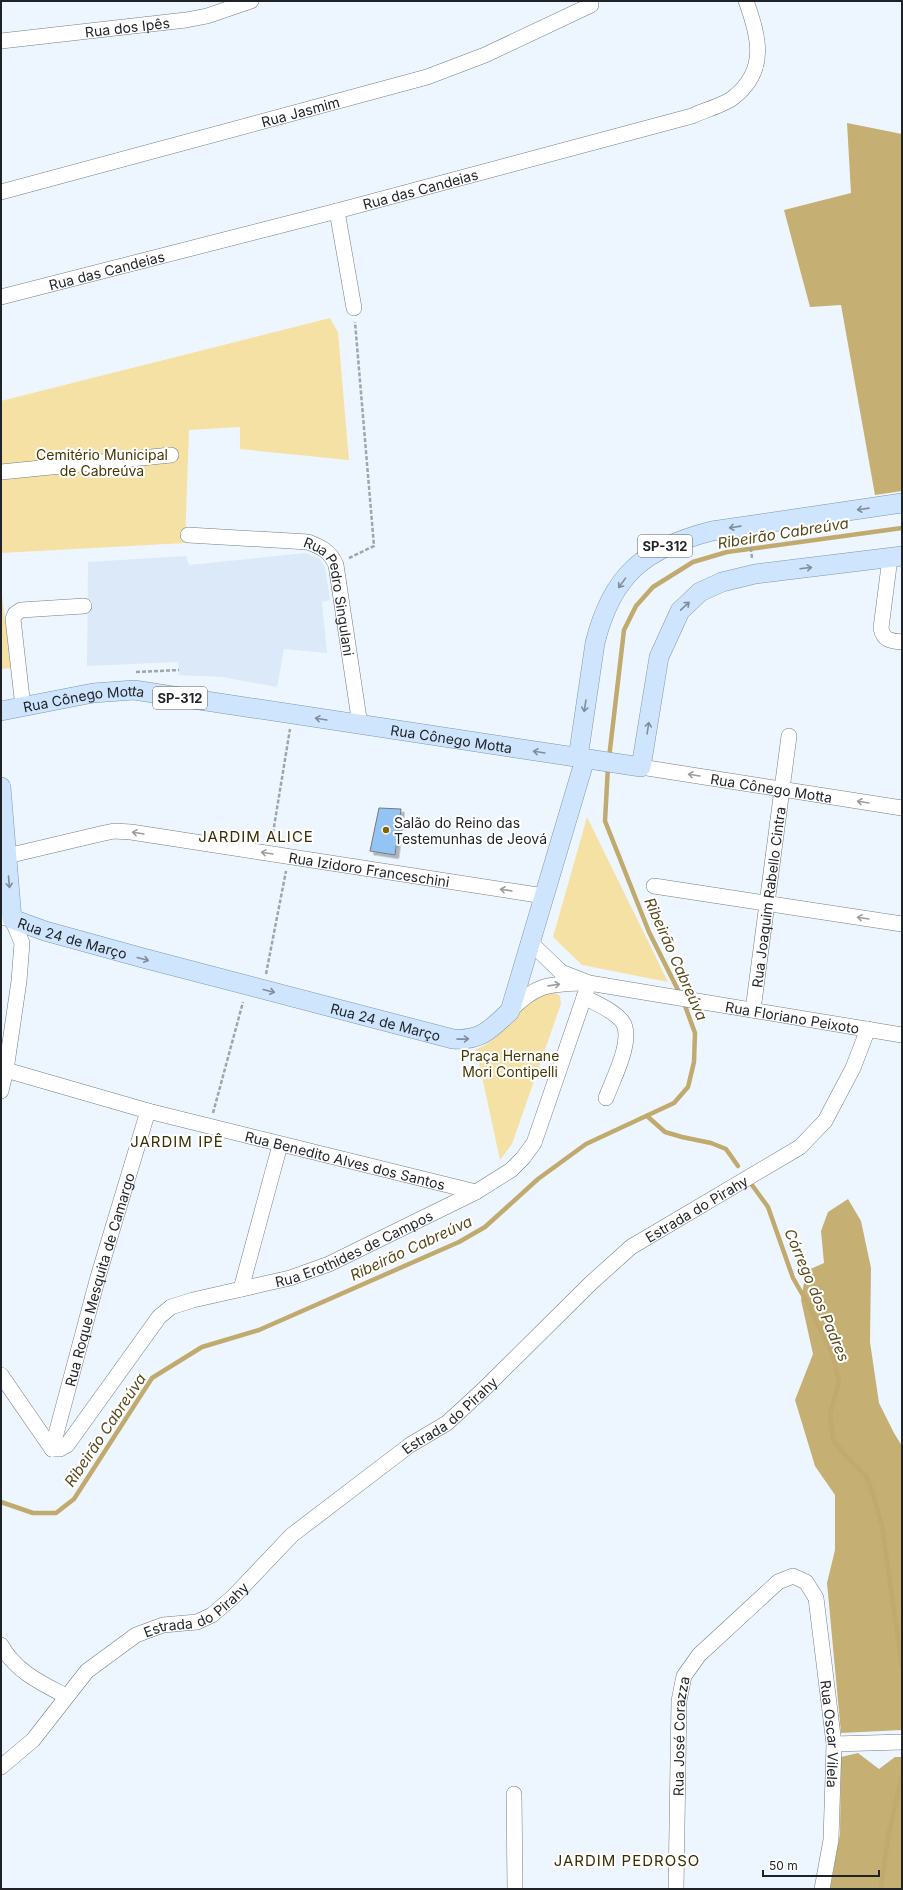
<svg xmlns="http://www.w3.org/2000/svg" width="903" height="1890" font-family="Inter,sans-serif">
<defs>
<filter id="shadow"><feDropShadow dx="3.5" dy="3.5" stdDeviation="0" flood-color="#0004"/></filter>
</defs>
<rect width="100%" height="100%" fill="#edf6fe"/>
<path fill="#dbe9f8" d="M306 553 320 559 325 567 330 600 322 602 327 653 284 649 277 687 222 677 179 675 178 662 87 666 88 562 186 556 189 565Z"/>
<g fill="#f6e1a5">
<path d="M330 318 338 332 349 460 240 449V427L189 430 185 543 1 553V401Z"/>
<path d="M1 587 11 668 1 669Z"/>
<path d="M587 817 668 982 582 965 553 937Z"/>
<path d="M553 991 560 996 561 1004 512 1144 500 1160 476 1049C502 1041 512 1010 535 997 540 994 547 993 553 991Z"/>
</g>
<g fill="#c5af72">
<path d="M847 123 902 134V491L875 495 841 305 810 307 784 210 851 193Z"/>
<path d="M848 1199 861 1221 871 1268 870 1342 879 1403 894 1433 902 1446V1730L841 1733 827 1583 835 1550V1495L815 1466 795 1400 813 1354 801 1300 806 1271 824 1263 821 1231 828 1212Z"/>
<path d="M858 1753 879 1769 895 1757H902V1889H830L840 1834 841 1757Z"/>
</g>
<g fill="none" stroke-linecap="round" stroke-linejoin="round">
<g stroke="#c0aa6d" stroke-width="4.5">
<path d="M609 758 624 630 636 606 653 587 693 562 727 552 902 528"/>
<path d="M608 766 605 821 649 932 680 994"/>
<path d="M647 1116 665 1132 682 1137 711 1143 726 1149 738 1166"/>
<path d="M752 1185 768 1207 793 1278 808 1304 832 1353 839 1382 830 1414 833 1440 847 1457 866 1476 870 1485 882 1526 902 1667"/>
<path d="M1 1502 33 1513H56L74 1499 152 1378 202 1347 259 1330 459 1242 485 1227 538 1179 586 1144 674 1103 688 1087 694 1062 695 1033 684 1003"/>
<path d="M881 1889 888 1837 902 1775"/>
</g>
</g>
<path fill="#94c4f3" stroke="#717980" filter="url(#shadow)" d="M379 808 401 809 395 855 370 851Z"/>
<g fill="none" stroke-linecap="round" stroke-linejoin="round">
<g stroke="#757d84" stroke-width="16">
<g id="minor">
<path id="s1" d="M1 41 186 20 207 16 251 1"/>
<path id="s2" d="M1 192 427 77 485 55 591 5"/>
<path d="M337 211 354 308"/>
<path id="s3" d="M1 297 337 211 692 116C704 110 725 105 734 97 768 70 759 36 746 1"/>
<path d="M1 472 171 455"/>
<path id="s4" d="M188 535 308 542C321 547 330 551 336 565L360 725"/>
<path d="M890 558 881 628C883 640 890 641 902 642"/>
<path d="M23 707 13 619 15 614 21 610 84 606"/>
<path id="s5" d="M641 767 902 808"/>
<path id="s6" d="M7 856 100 834 114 831 131 832 544 896"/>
<path d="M654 886 902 924"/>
<path d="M1 917 12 919 22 943 19 981 6 1070 1 1091"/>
<path id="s7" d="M531 943 561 972 589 983 902 1035"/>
<path d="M584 997C596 1003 612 1010 621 1020 636 1036 613 1079 606 1098"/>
<path id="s8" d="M753 1010 789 736"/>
<path d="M510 1011C535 985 547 984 582 983"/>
<path id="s9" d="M6 1070 148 1111 476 1192"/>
<path d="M241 1289 280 1145"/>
<path d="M1 1375 52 1449"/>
<path id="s10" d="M52 1449H60L67 1445 159 1317 171 1307 193 1300 290 1278 329 1264 476 1192 511 1170 523 1158 534 1143 589 983"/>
<path id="s11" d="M52 1449 98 1277 148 1111"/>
<path d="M1 1645C15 1671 41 1683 66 1696"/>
<path d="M834 1744 902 1742"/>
<path id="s12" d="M1 1767 33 1740 87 1671 136 1635 163 1625 197 1622 212 1615 233 1597 292 1535 410 1445 447 1423 484 1389 591 1283 631 1247 800 1147 825 1121 853 1068 868 1029"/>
<path d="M514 1794 515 1889"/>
<path id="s13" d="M676 1889 679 1701 684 1676 699 1655 778 1582 793 1576 806 1582 816 1598 834 1744 831 1840 822 1889"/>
</g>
</g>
<g stroke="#7c96b0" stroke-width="20">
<g id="major">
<path id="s14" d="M1 711 93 693 134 690 641 767 659 657 680 611 700 592 722 582 755 574 902 556"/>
<path d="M578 758 595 643C612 574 645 548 712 531L902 503"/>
<path id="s15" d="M1 787 12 919 45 931 143 958 453 1039C481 1041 491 1029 510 1011L585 759"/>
</g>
</g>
<g stroke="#9ea5ab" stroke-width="2.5" stroke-dasharray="4 2" stroke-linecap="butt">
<path d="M750 542 752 558"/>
<path d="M349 558 374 546 355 322"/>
<path d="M136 672 179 670"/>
<path d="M272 839 290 729"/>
<path d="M266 974 286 871"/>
<path d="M213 1113 243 1002"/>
</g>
<use href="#minor" stroke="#fff" stroke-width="15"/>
<use href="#major" stroke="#cee5fd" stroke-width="19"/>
</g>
<defs><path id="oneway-shaft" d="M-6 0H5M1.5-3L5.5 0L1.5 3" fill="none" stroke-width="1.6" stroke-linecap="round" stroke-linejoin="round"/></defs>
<g stroke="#7f8d9c">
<use href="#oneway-shaft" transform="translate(863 509) rotate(172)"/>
<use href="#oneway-shaft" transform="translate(735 527) rotate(172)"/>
<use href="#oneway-shaft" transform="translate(806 568) rotate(-7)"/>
<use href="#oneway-shaft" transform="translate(622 583) rotate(126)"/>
<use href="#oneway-shaft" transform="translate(685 606) rotate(-43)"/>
<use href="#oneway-shaft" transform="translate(585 706) rotate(99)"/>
<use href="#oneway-shaft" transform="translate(321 719) rotate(-171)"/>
<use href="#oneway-shaft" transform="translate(648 728) rotate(-81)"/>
<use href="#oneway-shaft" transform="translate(539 752) rotate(-171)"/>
<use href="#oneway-shaft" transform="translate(9 882) rotate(85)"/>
<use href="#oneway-shaft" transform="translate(143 959) rotate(15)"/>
<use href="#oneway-shaft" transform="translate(269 991) rotate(14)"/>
<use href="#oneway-shaft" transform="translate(463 1039) rotate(-1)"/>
</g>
<g stroke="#9a9c9d">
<use href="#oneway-shaft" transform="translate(694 775) rotate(-171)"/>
<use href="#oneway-shaft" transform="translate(863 802) rotate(-171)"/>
<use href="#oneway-shaft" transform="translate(138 833) rotate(-171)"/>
<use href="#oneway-shaft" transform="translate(267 853) rotate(-171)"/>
<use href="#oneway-shaft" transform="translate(506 890) rotate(-171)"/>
<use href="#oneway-shaft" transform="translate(863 918) rotate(-171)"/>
<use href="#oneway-shaft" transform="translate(554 985) rotate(-8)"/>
</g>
<circle fill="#826700" stroke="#fff" stroke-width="1.5" cx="386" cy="830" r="4"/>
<g text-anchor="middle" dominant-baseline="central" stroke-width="4" stroke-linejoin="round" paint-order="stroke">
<g fill="#fff" stroke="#626467" stroke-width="1">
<rect x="638" y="535" width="54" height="22" rx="3"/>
<rect x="153" y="687" width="54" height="22" rx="3"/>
</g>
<g font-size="13" font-weight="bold" fill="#1f2226">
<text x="665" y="546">SP-312</text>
<text x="180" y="698">SP-312</text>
</g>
<g font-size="14" fill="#1f2226" stroke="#fff">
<text stroke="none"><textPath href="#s1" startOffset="127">Rua dos Ipês</textPath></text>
<text stroke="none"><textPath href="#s2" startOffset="310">Rua Jasmim</textPath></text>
<text stroke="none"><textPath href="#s3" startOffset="433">Rua das Candeias</textPath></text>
<text stroke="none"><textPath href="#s3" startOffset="109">Rua das Candeias</textPath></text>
<text stroke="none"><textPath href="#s4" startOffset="183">Rua Pedro Singulani</textPath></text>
<text stroke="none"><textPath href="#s14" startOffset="84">Rua Cônego Motta</textPath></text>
<text stroke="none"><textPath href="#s14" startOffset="456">Rua Cônego Motta</textPath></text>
<text stroke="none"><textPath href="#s5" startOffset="132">Rua Cônego Motta</textPath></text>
<text stroke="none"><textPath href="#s6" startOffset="368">Rua Izidoro Franceschini</textPath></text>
<text stroke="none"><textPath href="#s8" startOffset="114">Rua Joaquim Rabello Cintra</textPath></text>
<text stroke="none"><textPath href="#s15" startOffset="196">Rua 24 de Março</textPath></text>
<text stroke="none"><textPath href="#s7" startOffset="278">Rua Floriano Peixoto</textPath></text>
<text stroke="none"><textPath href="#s15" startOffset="520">Rua 24 de Março</textPath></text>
<text stroke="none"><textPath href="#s9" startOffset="351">Rua Benedito Alves dos Santos</textPath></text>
<text stroke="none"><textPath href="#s12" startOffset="905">Estrada do Pirahy</textPath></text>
<text stroke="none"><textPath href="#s10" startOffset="382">Rua Erothides de Campos</textPath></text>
<text stroke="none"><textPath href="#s11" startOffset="176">Rua Roque Mesquita de Camargo</textPath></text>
<text stroke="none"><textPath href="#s12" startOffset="581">Estrada do Pirahy</textPath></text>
<text stroke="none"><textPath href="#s12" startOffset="257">Estrada do Pirahy</textPath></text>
<text stroke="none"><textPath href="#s13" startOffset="533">Rua Oscar Vilela</textPath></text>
<text stroke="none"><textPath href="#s13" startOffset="153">Rua José Corazza</textPath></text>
</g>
<g font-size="14" fill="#463702" stroke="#fff">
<text x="102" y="454">Cemitério Municipal<tspan x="102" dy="16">de Cabreúva</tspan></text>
<text x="510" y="1055">Praça Hernane<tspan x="510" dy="16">Mori Contipelli</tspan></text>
</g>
<g font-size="14" fill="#1f2226" stroke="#fff" text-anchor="start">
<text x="394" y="822">Salão do Reino das<tspan x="394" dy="16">Testemunhas de Jeová</tspan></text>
</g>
<g font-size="15" font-style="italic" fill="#584818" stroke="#fff">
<text transform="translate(783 533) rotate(-9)">Ribeirão Cabreúva</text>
<text transform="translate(676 959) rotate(66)">Ribeirão Cabreúva</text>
<text transform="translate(411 1248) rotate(-25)">Ribeirão Cabreúva</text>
<text transform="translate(817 1295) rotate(67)">Córrego dos Padres</text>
<text transform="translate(105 1430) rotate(-56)">Ribeirão Cabreúva</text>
</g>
<g font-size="15" letter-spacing="1" fill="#3a2d02" stroke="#fff">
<text x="256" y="836">JARDIM ALICE</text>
<text x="177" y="1141">JARDIM IPÊ</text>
<text x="627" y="1860">JARDIM PEDROSO</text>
</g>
</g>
<rect width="903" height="1890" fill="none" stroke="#1f2226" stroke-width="4"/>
<path d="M763 1870v6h116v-6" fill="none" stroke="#1f2226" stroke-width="2"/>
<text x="769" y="1870" font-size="12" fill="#1f2226" stroke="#ffffff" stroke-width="3" paint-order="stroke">50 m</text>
</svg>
